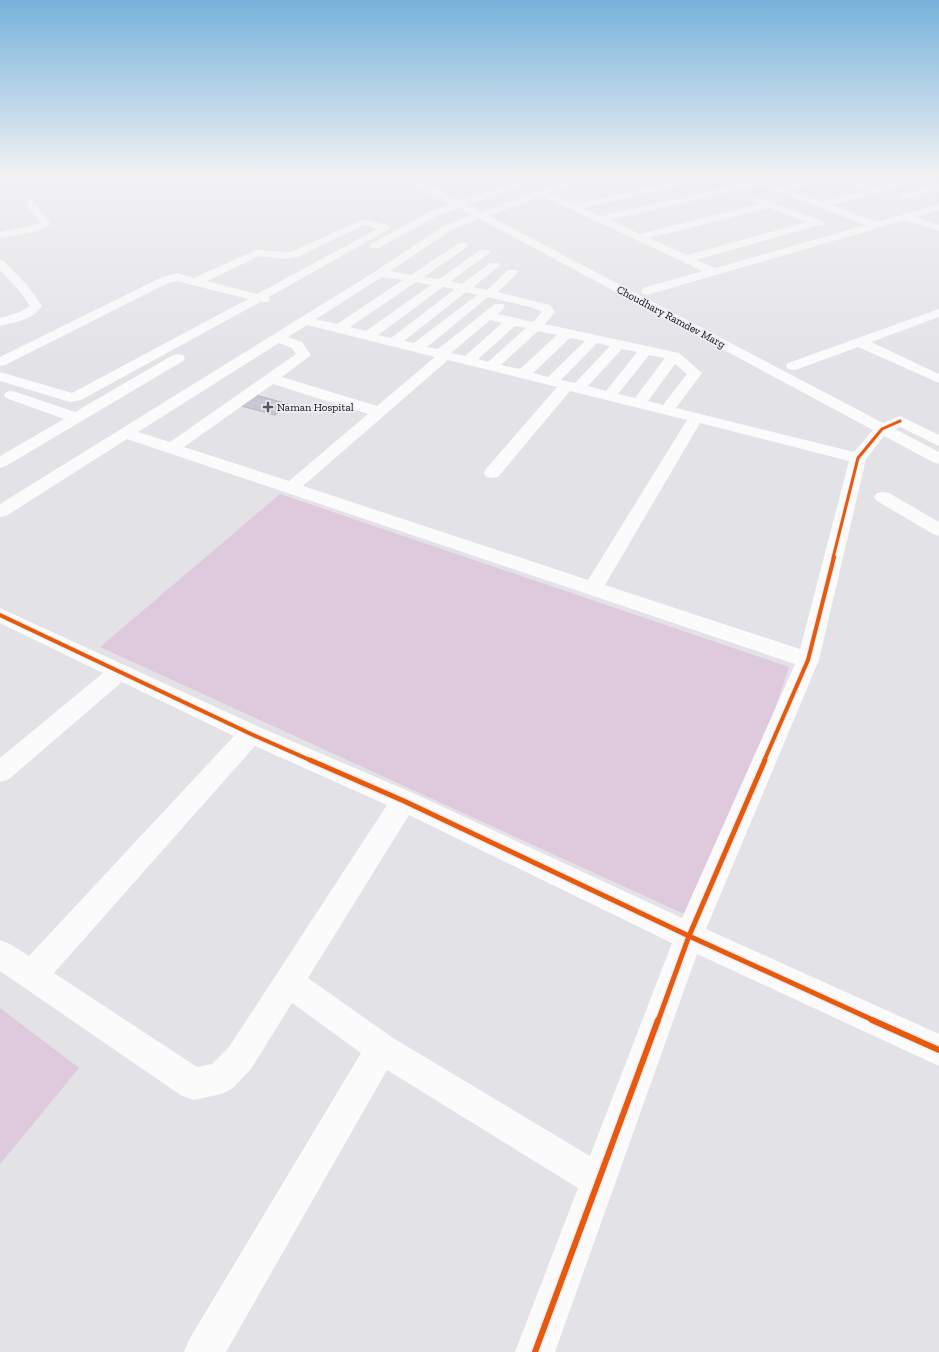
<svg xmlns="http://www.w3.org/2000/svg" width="939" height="1352" font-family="'Zilla Slab',serif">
<rect width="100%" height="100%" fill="#e2e2e7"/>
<g fill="#dec9dd">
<path d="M280 494 789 667 704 923 100 647Z"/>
<path d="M0 1008 79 1068 0 1164Z"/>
</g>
<path fill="#cbc5d4" stroke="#b6b5b9" d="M252 394 288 404 275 415 238 405Z"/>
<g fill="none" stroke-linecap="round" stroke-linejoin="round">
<g fill="#fbfbfb" fill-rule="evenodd">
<path d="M397 176H408L460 201 533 176H546L544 178 468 205 481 212 578 176H591L589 178 550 193 575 204 701 176H717L712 179 583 208 601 216 776 176H792L790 178 769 183 781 187 827 176H840L878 188 919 177 922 178 924 180 922 182 831 205 877 222 939 204V210L916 217 939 225V231L905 220 647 295 643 294 641 291 643 288 703 271 542 196 489 216 883 423 900 416 939 435V446L900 427 895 429 939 452V464L933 462 884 436 866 459 819 660 706 929 939 1034V1066L697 954 555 1352H515L578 1188 387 1070 226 1352H184L190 1338 361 1053 292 1003 251 1069 232 1089 221 1094 194 1100 182 1096 0 971V940L10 944 29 956 234 736 122 682 9 779 0 782V758L103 673 0 623V608L259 727 413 793 682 918 795 664 127 439 6 516 0 517V504L376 271 445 225 472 215 459 208 437 216 379 248H371L370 246 371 244 429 212 451 204 398 178ZM834 180 867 190 822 202 790 190ZM759 185 866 225 715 268 696 260 816 226H824L825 224 824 222 757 197 752 200 760 204 640 234 610 220ZM769 208 807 222 687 255 649 238ZM480 219 873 430 854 452 676 408 702 373 679 353 545 324 555 312 550 305 498 292 518 272 516 270H508L487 290 473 287 498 267 500 265 498 263H490L462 284 451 281 488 254 490 252 488 250H480L439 279 424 277 467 247 468 245 467 243H459L411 275 390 271 453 229ZM382 277 403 280 337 324 316 319ZM416 282 431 285 366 331 350 327ZM443 287 455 289 391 338 378 335ZM466 292 477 295 414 343 404 341ZM488 297 534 308 542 312 533 322 498 314 505 307 503 304H495L438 349 427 347ZM490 320 502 323 465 356 451 353ZM307 325 435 357 377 406 282 377 311 355 302 342 288 337ZM515 326 526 328 488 362 478 359ZM538 331 557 335 520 369 501 365ZM570 338 585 341 548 377 533 373ZM279 343 292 348 296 354 170 442 138 432ZM597 343 610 346 575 383 561 380ZM622 349 637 352 606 391 588 386ZM649 355 665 358 635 398 618 394ZM448 360 557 387 486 469 484 473 486 477 492 478 498 477 570 391 687 420 588 580 303 486ZM675 364 687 374 663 405 648 401ZM273 384 368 414 289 481 184 447ZM700 423 849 461 800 649 605 585ZM255 746 387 805 229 1047 212 1064 197 1067 54 973ZM409 815 672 943 590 1156 393 1038 308 978Z"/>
<path d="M939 184V190L902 200 897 197 899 195Z"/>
<path d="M30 199 33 200 50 223 48 227 33 232 0 238V232L31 226 40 223 25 202Z"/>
<path d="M364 219 390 226 391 228 269 297 270 299 268 302H260L81 400 70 402 0 381V372L72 393 248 299 177 281 168 283 5 365 0 366V357L160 278 177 273 194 278 256 250 291 252ZM364 225 377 229 257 294 207 281 259 256 284 259 298 257Z"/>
<path d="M0 260 4 261 28 286 42 306C33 320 15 322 0 326V318L20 312 30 306 20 292 0 270Z"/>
<path d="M939 309V317L871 342 939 374V383L858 347 798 369 793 370 788 369 786 366 788 363Z"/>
<path d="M178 354 183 355 185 358 183 361 6 466 0 468V456L64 419 6 398 4 395 6 392 11 391 16 392 75 412 173 355Z"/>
<path d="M883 492 889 493 939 522V536L933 534 877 501 874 497 877 493Z"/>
</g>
<g stroke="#edeef6" stroke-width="5">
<path id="cycleway-far3" d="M833 558 858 458 882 429 900 421"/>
</g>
<g stroke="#edeef6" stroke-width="6">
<g id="cycleway-far2">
<path d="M0 615 251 734 312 761"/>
<path d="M764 761 808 660 834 557"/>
</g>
</g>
<g stroke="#edeef6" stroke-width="8">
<g id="cycleway-far1">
<path d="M310 760 404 801 689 936 875 1021"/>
<path d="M658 1021 689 936 765 760"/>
</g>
</g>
<g stroke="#edeef6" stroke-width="9">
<g id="cycleway">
<path d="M872 1020 939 1050"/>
<path d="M535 1352 658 1020"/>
</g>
</g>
<use href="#cycleway-far3" stroke="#e8590c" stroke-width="3"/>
<use href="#cycleway-far2" stroke="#e8590c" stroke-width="4"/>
<use href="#cycleway-far1" stroke="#e8590c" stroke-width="5"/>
<use href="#cycleway" stroke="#e8590c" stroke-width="6"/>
</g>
<linearGradient id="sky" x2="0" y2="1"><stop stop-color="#76b2db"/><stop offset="0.48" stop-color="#f2f2f4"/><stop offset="1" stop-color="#f2f2f4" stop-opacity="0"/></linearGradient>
<rect width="939" height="365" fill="url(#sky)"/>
<path fill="#57585b" stroke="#edeef6" stroke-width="1.5" d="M266 401h4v4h4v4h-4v4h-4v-4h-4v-4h4z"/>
<g text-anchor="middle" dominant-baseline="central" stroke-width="3.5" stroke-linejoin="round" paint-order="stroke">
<g font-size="11" fill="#0c0d0f" stroke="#edeef6">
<text transform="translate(671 317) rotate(28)">Choudhary Ramdev Marg</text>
</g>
<g font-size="11" fill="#0c0d0f" stroke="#edeef6" text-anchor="start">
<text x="277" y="407">Naman Hospital</text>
</g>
</g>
</svg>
